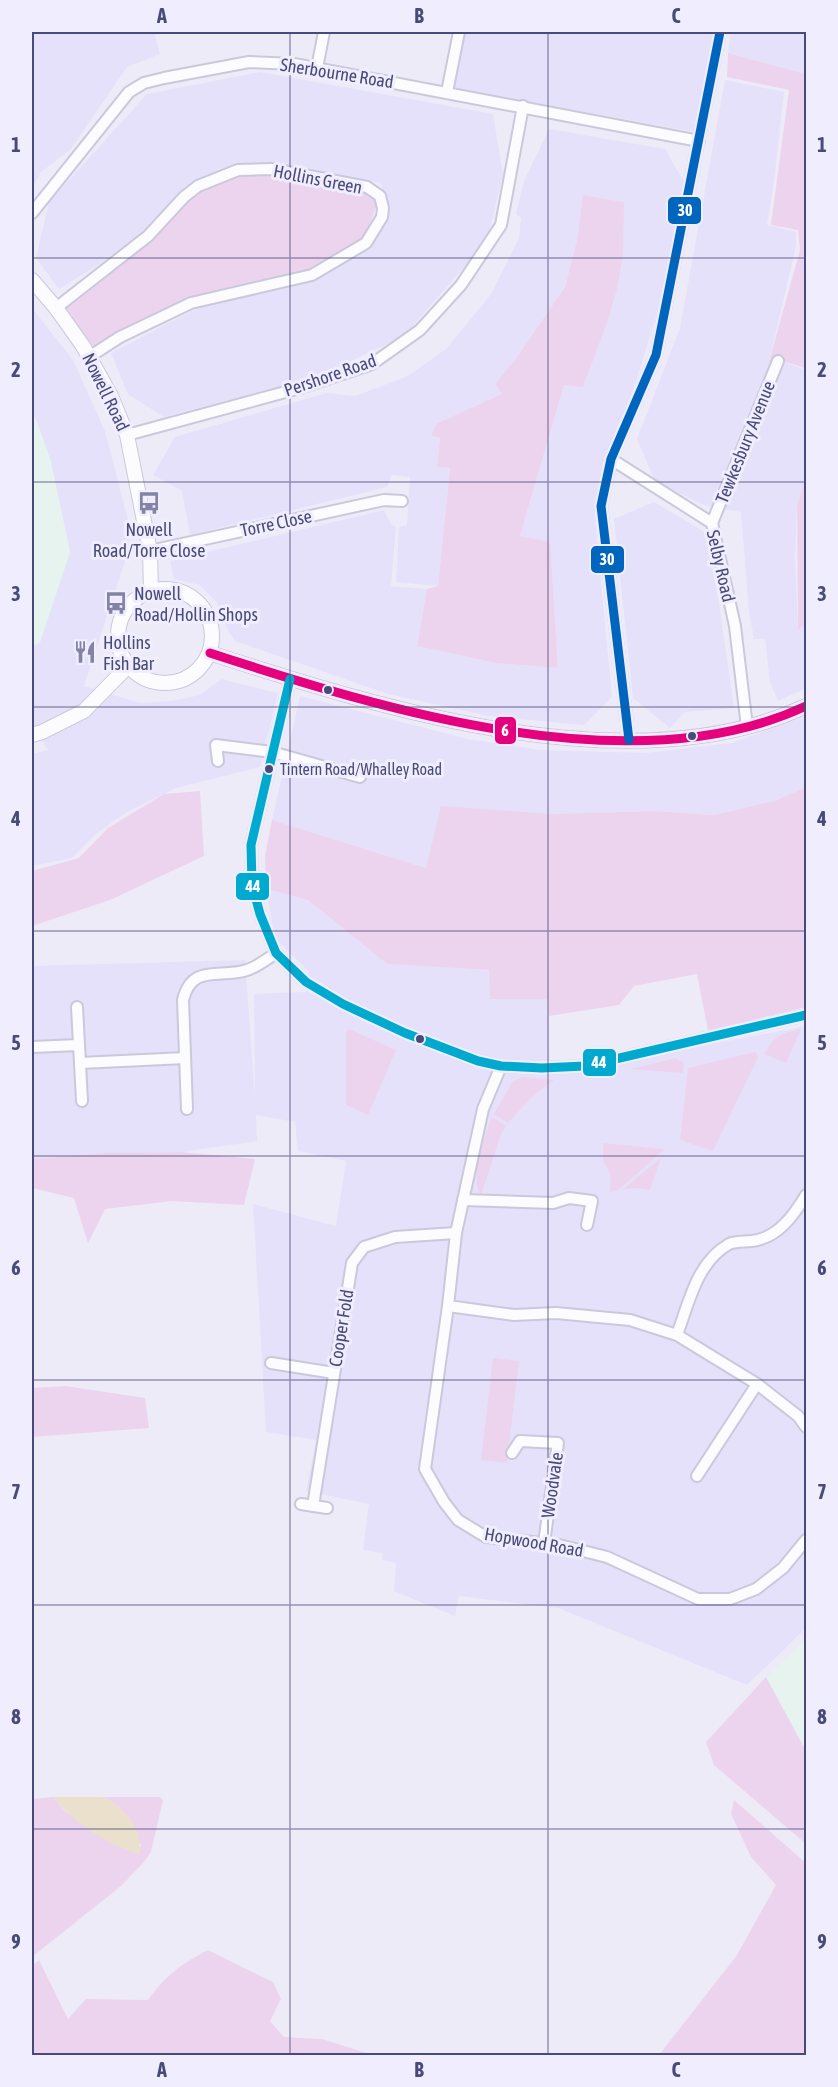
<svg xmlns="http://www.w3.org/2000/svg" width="838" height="2087" font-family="'Asap Condensed',sans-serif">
<rect width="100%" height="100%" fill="#eeebf8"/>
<g fill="#e5e1fa">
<path d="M32 32H165L155 35 160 54 127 67 71 149 41 172 32 188Z"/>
<path d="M463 32H518L531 33 532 32H714L695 132 454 88Z"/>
<path d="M731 32H806V74L728 53Z"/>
<path d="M260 72 493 114 503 174 487 241 404 336 319 376 164 417 128 394 111 353 194 310 314 280 371 247 386 206 381 183 282 165 222 170 178 195 138 240 59 289 36 258 49 202 147 94Z"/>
<path d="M725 80 784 92 774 181 767 225 796 232V246L770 358 806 370V479L797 505 795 558 798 630 806 624V688L778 701 770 682 765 639H754L749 612 741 512 706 506 655 481 637 439 680 328Z"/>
<path d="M549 129 665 149 684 182 663 294 636 381 601 469 594 509 612 697 584 725 488 716 388 694 235 641 228 630 217 603 200 585 174 579 170 561 384 510 391 524 396 527 391 586 427 589 417 646 496 663 558 668 554 611 520 536 564 385 602 333 609 317 618 286 623 254V202L583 195 577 240 565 287 517 357 495 384 502 394 431 436 440 438 437 466 450 467 438 586 396 582 399 527 407 525 410 477 392 475 387 487 190 535 182 491 153 475 175 437 326 393 355 396 408 376 446 349 491 294 519 238 521 218 516 214 524 181Z"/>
<path d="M32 308 73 360 105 431 128 520 129 549 84 686 140 703 173 701 200 695 221 679 278 693 260 767 176 788 127 812 97 833 72 858 32 866V754L48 750 32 725V647L40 642 70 552 51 462 37 422 32 413Z"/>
<path d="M654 502 706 533 718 597 734 708 685 712 670 728 633 698 614 519Z"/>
<path d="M300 696 468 739 540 750 646 753 732 743 806 716V787L774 801 714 815 654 811 551 814 426 868 272 820Z"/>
<path d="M266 889 308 900 387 964 490 970V999H547L549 1016 550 1075 806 1026V1628L747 1685 558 1608 459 1596 455 1616 394 1591 396 1563 382 1560 383 1553 363 1550 369 1504 306 1491 316 1440 266 1432 253 1204 336 1226 346 1161 298 1151 295 1122 256 1115 257 1141 181 1152 110 1153 32 1159V966L245 960 255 1098 254 994 306 992 309 972 275 938Z"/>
</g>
<g fill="#e7f3ef">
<path d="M32 413 37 422 51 462 70 552 40 642 32 647Z"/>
<path d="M806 1640V1751L766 1677Z"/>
</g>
<g fill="#edd4ee">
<path d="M728 53 806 74V368L770 358 800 250 798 230 771 225 789 90 727 77Z"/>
<path d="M238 170 282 175 370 193 377 205 364 238 308 274 190 299 96 349 56 308 198 186Z"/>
<path d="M583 195 624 202 623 254 618 286 609 317 583 387 564 385 520 536 550 542 558 668 496 663 417 646 427 589 438 586 450 468 437 467 440 438 431 436 436 424 502 394 495 384 517 357 565 287 577 240Z"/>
<path d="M806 478V624L798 630 797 505Z"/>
<path d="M806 787V1007L708 1031 697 974 634 986 619 1005 549 1016 547 999H490L489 970 387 964 308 900 266 889 265 856 272 820 426 868 441 806 551 814 654 811 714 815 774 801Z"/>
<path d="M200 791 204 856 110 900 32 926V871L79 858 108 828 164 794Z"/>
<path d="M349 1029 396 1050 368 1115 346 1105V1032Z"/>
<path d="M801 1029 786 1063 764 1054C776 1035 779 1034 801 1029Z"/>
<path d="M755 1052 758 1057 713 1151 680 1140 688 1068Z"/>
<path d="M675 1058 684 1063 683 1073 631 1069Z"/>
<path d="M523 1077 554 1080 534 1095 508 1123 494 1114 513 1081Z"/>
<path d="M492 1117 506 1126 501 1134 481 1195C469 1174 484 1139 492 1117Z"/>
<path d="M603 1143 664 1149H665L618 1190 610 1192C611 1180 612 1172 603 1162Z"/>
<path d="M181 1152 255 1159 244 1205 172 1201 105 1209 88 1243 74 1198 32 1188V1159L105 1153Z"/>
<path d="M661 1158 650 1190 636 1188 623 1189Z"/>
<path d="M493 1358 519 1361 507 1463 481 1460Z"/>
<path d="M66 1386 145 1398 149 1428 32 1437V1388Z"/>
<path d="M766 1677 806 1751V1844L714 1765 706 1742Z"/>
<path d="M53 1797 66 1812 138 1854 141 1845 109 1800 102 1797H160L163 1800 151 1852 143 1863 121 1886 32 1957V1799Z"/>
<path d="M734 1800 806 1863V2055H659L737 1955 776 1885 751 1857 731 1814Z"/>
<path d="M208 1950 273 1982 281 1999 270 2021 284 2037 322 2039 373 2055H32V1966L39 1960 68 2019 86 1999 148 2000C166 1975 181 1964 208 1950Z"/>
</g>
<path fill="#eae0cb" d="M53 1797H102C124 1805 144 1830 139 1854 104 1843 77 1825 53 1797Z"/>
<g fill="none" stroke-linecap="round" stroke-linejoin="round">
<g stroke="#c9c9db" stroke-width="14">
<g id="minor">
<path d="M317 68 324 32"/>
<path d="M447 92 459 32"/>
<path d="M32 213 129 92 144 83 164 78 249 62 294 64 699 141"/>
<path d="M56 308 148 236 184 197 198 186 238 170 272 169 367 187 380 196 383 208 382 217 366 243 312 275 191 303 120 337 89 357"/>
<path d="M127 435 300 388 372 364 420 330 461 285 501 225 523 106"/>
<path d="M611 459 712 523 735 626 747 727"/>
<path d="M712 523 778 361"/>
<path d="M150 551 384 500 402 501"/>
<path d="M290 679 251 845 252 884 260 914 276 953 306 982 343 1004 405 1033 478 1061 501 1066 542 1068 585 1066 806 1015"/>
<path d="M629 740 601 506 611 459 656 355 720 32"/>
<path d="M218 761 216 745 272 752 360 777"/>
<path d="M77 1007 82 1101"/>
<path d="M32 1047 79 1045"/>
<path d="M80 1063 185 1058"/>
<path d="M501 1066 483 1109 456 1233 448 1306 425 1469 444 1502 458 1520 486 1537 559 1545 607 1557 698 1599H730L756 1589 783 1568 806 1540"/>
<path d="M187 1109 183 1000C192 963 220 979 247 970 257 967 267 959 276 953"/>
<path d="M463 1200 553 1203 569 1198 592 1201 587 1225"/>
<path d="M448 1306 514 1315 556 1313 630 1320 677 1335 757 1384 798 1416 806 1427"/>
<path d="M677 1335C689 1302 697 1262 729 1244 736 1241 745 1242 752 1241 778 1238 794 1215 806 1195"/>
<path d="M271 1363 334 1373"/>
<path d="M512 1453 520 1441 558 1443 544 1543"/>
<path d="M697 1476 757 1384"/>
<path d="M301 1504 327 1508"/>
<path d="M313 1506 352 1263 364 1247 395 1237 456 1233"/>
</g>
</g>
<g stroke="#c9c9db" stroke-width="16">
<g id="tertiary">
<path d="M32 280 56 308 83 346 111 396 127 435 150 551 151 591"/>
<circle cx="165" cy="636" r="47"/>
<path d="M210 653C381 709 634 787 806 706"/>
<path d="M32 735 42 732 84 711 128 666"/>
</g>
</g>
<use href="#minor" stroke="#fcfcfe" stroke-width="10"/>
<use href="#tertiary" stroke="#fcfcfe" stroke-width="14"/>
<g stroke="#f0edff" stroke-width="14">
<path id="bus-1" d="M210 653C381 709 634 787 806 706"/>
</g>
<g stroke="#f0edff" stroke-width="14">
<path id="bus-2" d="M290 679 251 845 252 884 260 914 276 953 306 982 343 1004 405 1033 478 1061 501 1066 542 1068 585 1066 806 1015"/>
</g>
<g stroke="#f0edff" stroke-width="14">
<path id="bus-3" d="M629 740 601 506 611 459 656 355 720 32"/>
</g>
<use href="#bus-1" stroke="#e5007d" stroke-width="9"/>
<use href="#bus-2" stroke="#00a9ce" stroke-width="9"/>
<use href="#bus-3" stroke="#0065bd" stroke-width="9"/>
</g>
<path fill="none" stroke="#484b79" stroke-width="1.5" stroke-opacity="0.55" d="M290 32V2056M548 32V2056M32 258H806M32 482H806M32 707H806M32 931H806M32 1156H806M32 1380H806M32 1605H806M32 1829H806"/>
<defs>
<g id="bus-bare" transform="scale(1.8)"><path d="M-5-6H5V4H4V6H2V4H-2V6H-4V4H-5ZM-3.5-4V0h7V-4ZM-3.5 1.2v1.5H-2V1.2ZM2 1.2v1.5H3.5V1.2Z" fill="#8283a5" stroke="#f0edff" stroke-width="2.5" paint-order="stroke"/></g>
<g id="restaurant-bare" transform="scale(1.8)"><path d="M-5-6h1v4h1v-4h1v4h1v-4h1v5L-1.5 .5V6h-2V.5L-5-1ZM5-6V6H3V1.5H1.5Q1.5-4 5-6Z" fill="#8283a5" stroke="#f0edff" stroke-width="2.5" paint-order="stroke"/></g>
</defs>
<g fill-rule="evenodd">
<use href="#bus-bare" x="149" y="503"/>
<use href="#bus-bare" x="116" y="603"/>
<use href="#restaurant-bare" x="85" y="652"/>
</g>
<g fill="#484b79" stroke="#f0edff" stroke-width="2">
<circle cx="328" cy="690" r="5"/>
<circle cx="692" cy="736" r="5"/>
<circle cx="269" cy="769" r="5"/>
<circle cx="420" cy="1039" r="5"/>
</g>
<g text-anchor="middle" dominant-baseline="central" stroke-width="6" stroke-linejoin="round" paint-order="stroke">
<g font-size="16" fill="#484b79" stroke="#f0edff" text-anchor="start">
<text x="280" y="769">Tintern Road/Whalley Road</text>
</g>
<g font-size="18" fill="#484b79" stroke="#f0edff">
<text transform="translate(337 73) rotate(9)">Sherbourne Road</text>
<text transform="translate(318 179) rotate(11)">Hollins Green</text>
<text transform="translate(330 375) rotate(-19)">Pershore Road</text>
<text transform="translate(106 392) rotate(64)">Nowell Road</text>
<text transform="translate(745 442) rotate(-68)">Tewkesbury Avenue</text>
<text transform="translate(276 523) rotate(-12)">Torre Close</text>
<text transform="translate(721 566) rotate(77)">Selby Road</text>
<text transform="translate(341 1328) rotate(-81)">Cooper Fold</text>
<text transform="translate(552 1485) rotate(-82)">Woodvale</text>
<text transform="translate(534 1542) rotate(10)">Hopwood Road</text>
</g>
<g font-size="18" fill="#484b79" stroke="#f0edff" text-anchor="start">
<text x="149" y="529" text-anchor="middle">Nowell<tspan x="149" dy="21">Road/Torre Close</tspan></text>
<text x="134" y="593">Nowell<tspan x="134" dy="21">Road/Hollin Shops</tspan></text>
<text x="103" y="642">Hollins<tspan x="103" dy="21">Fish Bar</tspan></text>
</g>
</g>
<g stroke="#f0edff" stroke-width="2">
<rect x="667" y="196" width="35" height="29" rx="6" fill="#0065bd"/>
<rect x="590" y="545" width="35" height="29" rx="6" fill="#0065bd"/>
<rect x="494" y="716" width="23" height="29" rx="6" fill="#e5007d"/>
<rect x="235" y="872" width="35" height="29" rx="6" fill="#00a9ce"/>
<rect x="582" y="1048" width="35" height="29" rx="6" fill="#00a9ce"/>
</g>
<g font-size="16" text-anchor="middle" font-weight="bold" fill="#fff">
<text x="685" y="216">30</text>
<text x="607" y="565">30</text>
<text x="505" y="736">6</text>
<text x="253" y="892">44</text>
<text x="599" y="1068">44</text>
</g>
<rect width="838" height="2087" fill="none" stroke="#f0edff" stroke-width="66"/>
<rect x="33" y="33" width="772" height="2021" fill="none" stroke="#484b79" stroke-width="2"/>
<g font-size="20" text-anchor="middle" font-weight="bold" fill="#484b79">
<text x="162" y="23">A</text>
<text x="419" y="23">B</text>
<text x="676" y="23">C</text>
<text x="16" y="152">1</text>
<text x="822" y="152">1</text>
<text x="16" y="377">2</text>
<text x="822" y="377">2</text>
<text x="16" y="601">3</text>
<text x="822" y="601">3</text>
<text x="16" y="826">4</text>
<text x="822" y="826">4</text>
<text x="16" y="1050">5</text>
<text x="822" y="1050">5</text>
<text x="16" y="1275">6</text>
<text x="822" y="1275">6</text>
<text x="16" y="1499">7</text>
<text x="822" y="1499">7</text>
<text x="16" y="1724">8</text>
<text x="822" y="1724">8</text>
<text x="16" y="1949">9</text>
<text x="822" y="1949">9</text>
<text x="162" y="2077">A</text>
<text x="419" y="2077">B</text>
<text x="676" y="2077">C</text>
</g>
</svg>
